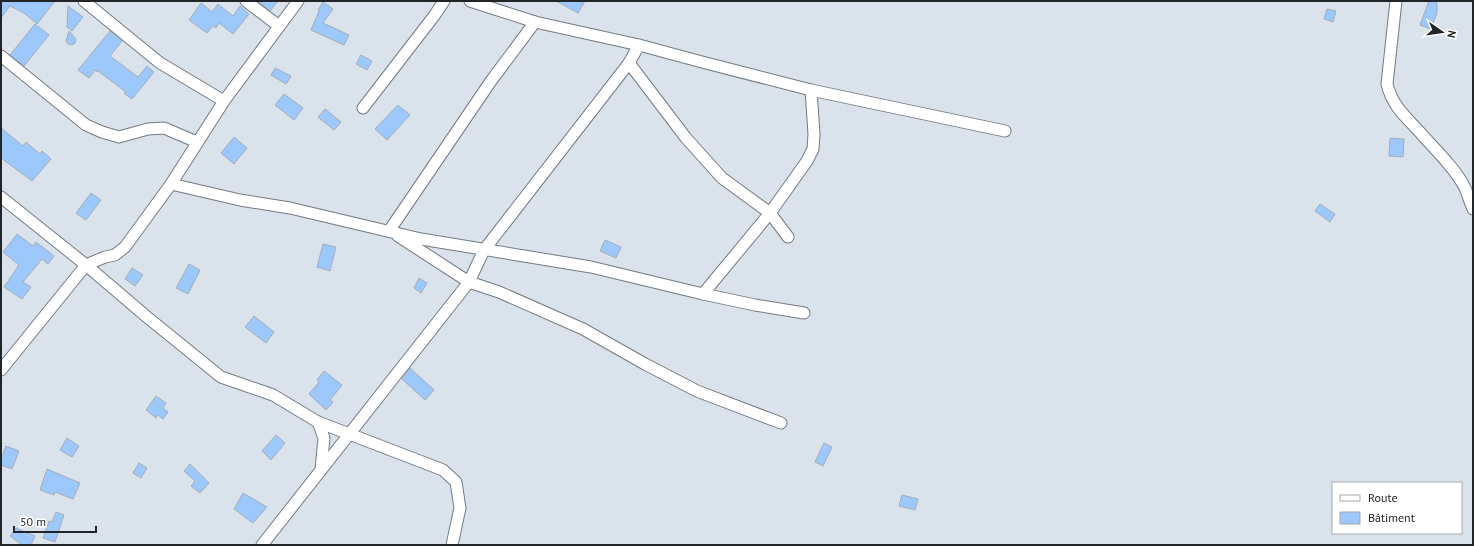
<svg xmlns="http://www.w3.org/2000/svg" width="1474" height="546" font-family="'PT Sans',sans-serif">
<rect width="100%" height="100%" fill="#dae2ec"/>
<g fill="#9cc8fc" stroke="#a5adb7">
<path d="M1 1H55L37 24 24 13 10 6 1 18Z"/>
<path d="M258 1H278L270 11Z"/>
<path d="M556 1H585L578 13Z"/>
<path d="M1429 1H1437V13L1431 29 1420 25Z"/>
<path d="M323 2 333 9 323 23 349 35 344 45 311 30 319 11 318 10Z"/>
<path d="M201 3 212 12 218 4 233 16 240 6 249 14 233 34 219 23 216 28 213 26 207 33 189 20Z"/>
<path d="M68 6 83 17 72 31 67 27Z"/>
<path d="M1327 9 1336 11 1333 22 1324 19Z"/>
<path d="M35 24 49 35 24 66 10 55Z"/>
<path d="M69 31 76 39 75 43 72 45 68 44 66 41Z"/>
<path d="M110 31 122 41 110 56 138 77 147 66 154 72 132 99 124 93 126 92 98 71V72L95 70 89 78 78 70Z"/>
<path d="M361 55 372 61 367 70 356 64Z"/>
<path d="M275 68 291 76 286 84 271 75Z"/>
<path d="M284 94 303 108 294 120 275 105Z"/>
<path d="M398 105 410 115 387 140 375 129Z"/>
<path d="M325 109 341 122 334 130 318 117Z"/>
<path d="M1 128 23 146 26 142 40 154 42 151 51 159 32 181 1 158Z"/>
<path d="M234 137 247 148 234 164 221 153Z"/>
<path d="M1390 138 1404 139 1403 157 1389 156Z"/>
<path d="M91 193 101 200 86 220 76 213Z"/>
<path d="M1320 204 1335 214 1330 222 1315 211Z"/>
<path d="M17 234 33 246 36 242 54 256 48 264 42 259 23 282 31 287 22 299 4 287 19 265 3 252Z"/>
<path d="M605 240 621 247 616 258 600 251Z"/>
<path d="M323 244 336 247 330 271 317 267Z"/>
<path d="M189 264 200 270 188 294 176 288Z"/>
<path d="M132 268 143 275 135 286 125 279Z"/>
<path d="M419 278 427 283 421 293 414 288Z"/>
<path d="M254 316 274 332 266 343 245 327Z"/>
<path d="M410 368 434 390 425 400 402 379Z"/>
<path d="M324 371 342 385 330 400 333 402 326 410 309 394 319 382 317 380Z"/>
<path d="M156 396 166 403 163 408 168 412 163 419 158 415 156 418 146 410Z"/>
<path d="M276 435 285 443 271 460 262 451Z"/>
<path d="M67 438 79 446 72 457 60 450Z"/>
<path d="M824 443 832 447 823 466 815 462Z"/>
<path d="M6 446 19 451 12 469 1 465V459Z"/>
<path d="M139 463 147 468 141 478 133 473Z"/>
<path d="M190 464 209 483 200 493 191 486 195 481 184 471Z"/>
<path d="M47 469 80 483 73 499 55 492 54 495 40 490Z"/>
<path d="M243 493 267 507 253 523 234 509Z"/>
<path d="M902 495 918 499 915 510 899 506Z"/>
<path d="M56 512 64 515 55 542 43 538 49 521 52 522Z"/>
<path d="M16 528 35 536 31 545H22L10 536Z"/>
</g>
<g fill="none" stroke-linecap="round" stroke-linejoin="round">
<g stroke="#727a83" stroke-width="13">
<g id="minor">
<path d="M84 1 160 63 224 101"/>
<path d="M246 1 279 26"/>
<path d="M298 1 224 101 171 184 125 247 115 255 105 257 86 265 147 317 221 377 273 395 318 422 443 470 456 482 460 508 452 545"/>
<path d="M470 1 535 22 639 45 702 62 811 90 1005 131"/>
<path d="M1396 1 1387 84C1393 109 1409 119 1425 138 1438 152 1457 171 1465 188 1468 195 1470 202 1473 209"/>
<path d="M1 56 86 125 102 132 119 137 148 129 164 128 197 142"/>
<path d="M629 63 686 138 722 178 770 213 788 237"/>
<path d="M363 108 434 16 444 1"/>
<path d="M171 184 240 200 290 208 421 239 591 267 703 294 755 305 804 313"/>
<path d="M1 197 86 265 1 370"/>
<path d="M389 231 491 81 535 22"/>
<path d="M398 236 469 282 499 292 583 329 645 364 697 391 781 423"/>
<path d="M703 294 770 213 807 161 813 149 814 134 811 90"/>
<path d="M318 422 324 438 321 470"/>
<path d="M262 545 469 282 484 250 629 63 639 45"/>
</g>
</g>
<use href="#minor" stroke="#fff" stroke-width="11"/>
</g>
<rect width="1474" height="546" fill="none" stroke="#212528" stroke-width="4"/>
<rect x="1332" y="482" width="130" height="52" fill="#ffffff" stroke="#a6a8a9"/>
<rect x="1340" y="495" width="20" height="6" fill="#ffffff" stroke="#a6a8a9"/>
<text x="1368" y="502" font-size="12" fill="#212528">Route</text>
<rect x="1340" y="512" width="20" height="12" fill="#9cc8fc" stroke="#a6a8a9"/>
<text x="1368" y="522" font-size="12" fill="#212528">Bâtiment</text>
<g transform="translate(1442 32) rotate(103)" stroke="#ffffff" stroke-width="3" paint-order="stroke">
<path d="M0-3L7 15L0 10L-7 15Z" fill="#212528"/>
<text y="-6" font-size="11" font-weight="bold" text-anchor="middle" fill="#212528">N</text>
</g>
<path d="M14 526v6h82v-6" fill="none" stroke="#212528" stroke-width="2"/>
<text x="20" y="526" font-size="12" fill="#212528" stroke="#ffffff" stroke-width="3" paint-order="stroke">50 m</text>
</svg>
